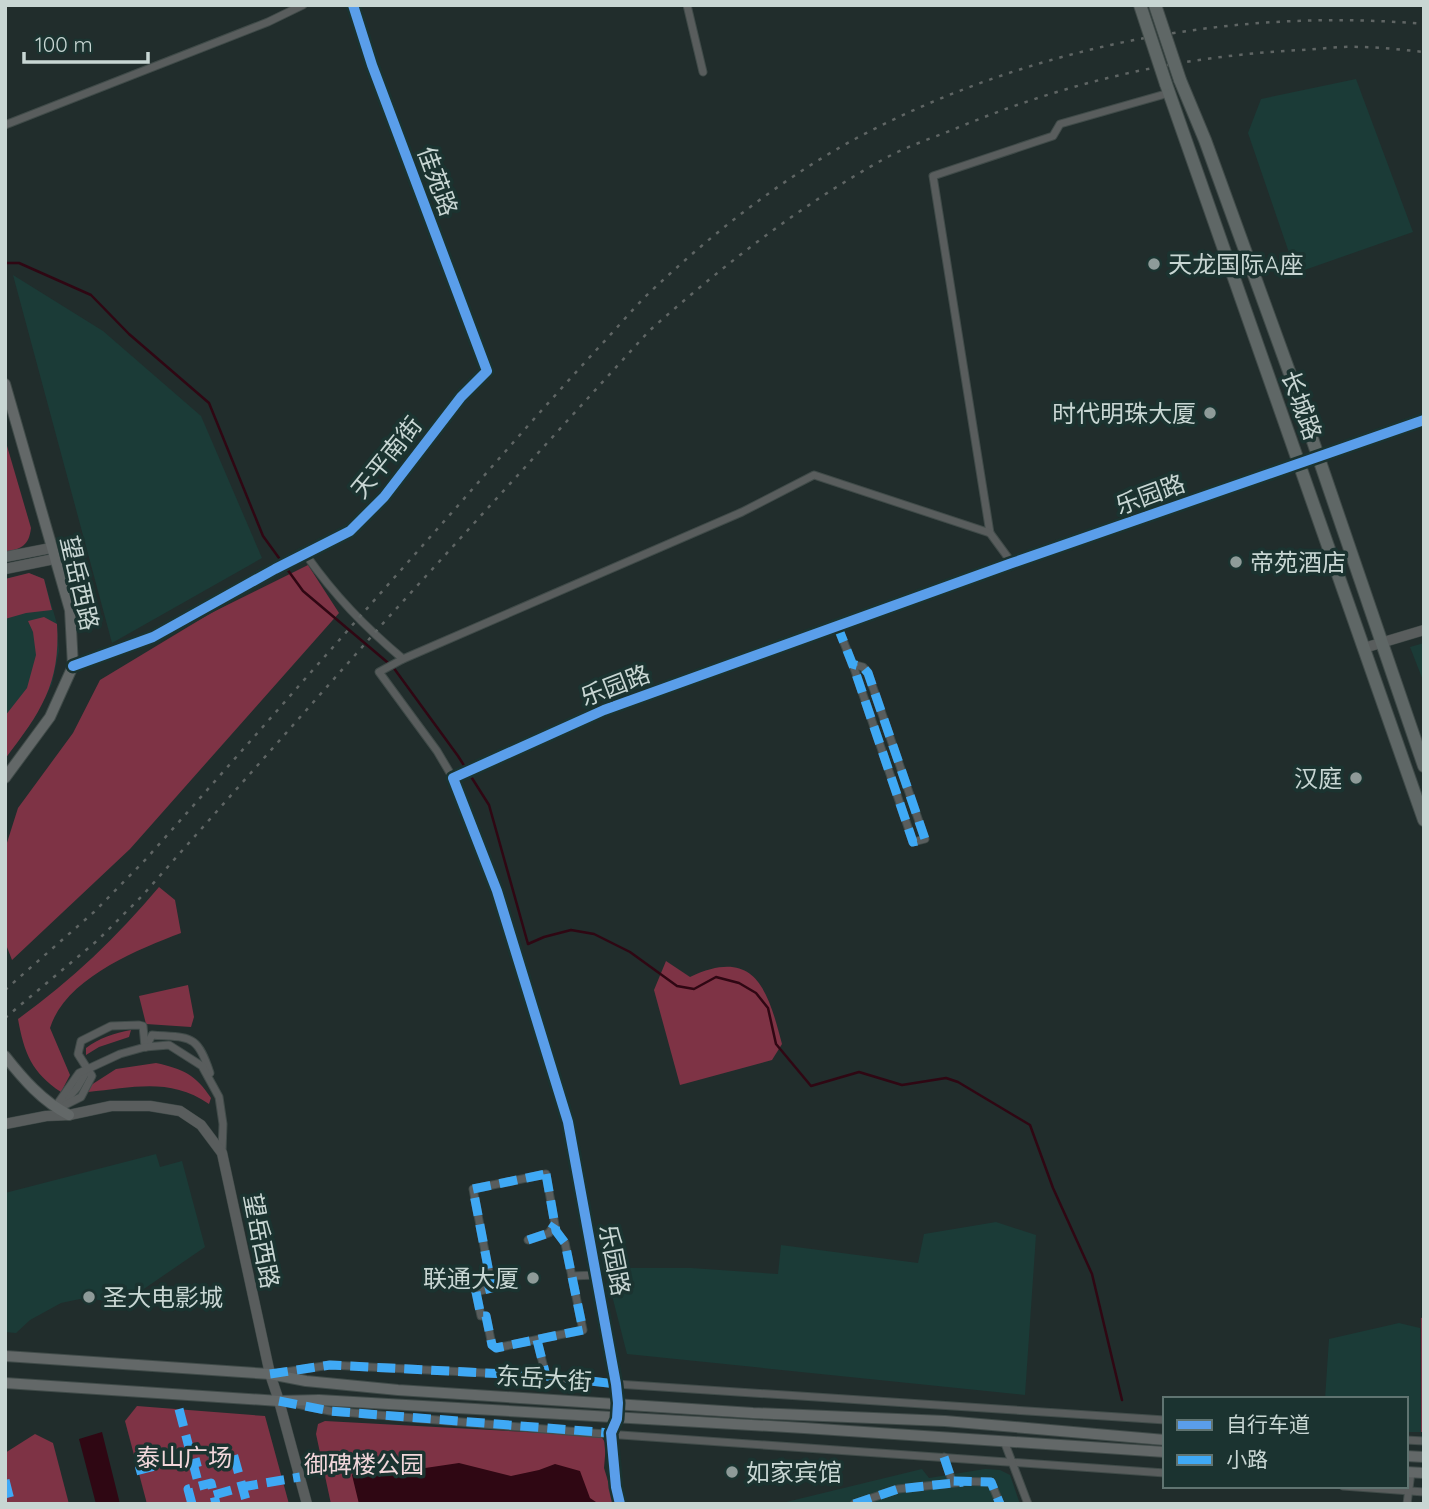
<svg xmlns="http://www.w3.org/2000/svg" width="1429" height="1509" font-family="Quicksand,'Noto Sans SC',sans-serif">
<rect width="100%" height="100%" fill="#212d2c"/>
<g fill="#1b3b37">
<path d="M1356 79 1413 232 1296 273 1248 133 1261 99Z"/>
<path d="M13 275 103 331 201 416 262 558 112 643Z"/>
<path d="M29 573 44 579 57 624 59 651 52 684 34 719 5 759V579Z"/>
<path d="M1424 643V683L1410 647Z"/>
<path d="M156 1154 160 1167 182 1161 205 1247 119 1306 100 1300 80 1299 61 1303 30 1320 16 1333 5 1332V1193Z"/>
<path d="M996 1222 1036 1235 1025 1395 627 1354 605 1268H691L778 1274 781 1245 918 1263 924 1234Z"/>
<path d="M1399 1323 1420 1328 1421 1432H1406V1399H1325L1329 1339Z"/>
<path d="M922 1469 929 1478 985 1469 1000 1470 1010 1475 1020 1504H778Z"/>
</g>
<g fill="#7e3345">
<path d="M5 439 31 528C29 545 22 549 5 552Z"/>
<path d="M308 565 339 613 130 849 12 960 5 942V849L18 808 73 733 100 680 211 613Z"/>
<path d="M29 573 44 579 52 610 26 613 5 619V579Z"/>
<path d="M44 617 57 624C61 684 40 713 5 759V716L27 688 36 655 33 632 28 621Z"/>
<path d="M159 887 175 900 181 933C136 950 65 979 50 1028L70 1075 61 1092C32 1073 24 1053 18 1019 71 981 117 937 159 887Z"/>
<path d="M666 961 690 977C756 946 768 991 782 1044L772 1060 680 1085 654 990Z"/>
<path d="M188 985 194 1017 191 1027 146 1024 139 996Z"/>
<path d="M131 1030 129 1037 99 1047 86 1055V1048C99 1038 114 1033 131 1030Z"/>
<path d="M156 1063C183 1069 195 1074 211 1098L209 1104C169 1077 133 1088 88 1092V1087L116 1069Z"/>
<path d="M1424 1317V1432H1421V1318Z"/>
<path d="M137 1406 265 1416 289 1504H147L125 1421Z"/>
<path d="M325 1421 601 1436 606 1444 604 1468 615 1504H331L316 1434 318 1424Z"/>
<path d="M35 1434 53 1443 69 1504H5V1453Z"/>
</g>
<g fill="#2f0713">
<path d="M102 1432 120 1504H96L79 1439Z"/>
<path d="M370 1456 405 1471 459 1463 511 1476 539 1470 555 1464 580 1471 590 1498 599 1504H359L352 1475Z"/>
</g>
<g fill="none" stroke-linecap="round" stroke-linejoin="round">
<path stroke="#2f0713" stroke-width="2.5" d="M5 263H19L91 295 129 334 209 403 263 536 303 591 393 667 458 756 489 805 528 944 544 937 571 930 594 934 630 952 677 986 694 989 716 977 739 983 756 993 768 1008 776 1044 811 1086 859 1072 902 1085 946 1078 958 1082 1030 1125 1053 1188 1092 1274 1122 1400"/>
<g stroke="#404b49" stroke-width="9">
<g id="minor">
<path d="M687 5 703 72"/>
<path d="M5 125 268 22 303 5"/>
<path d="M990 533 933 176 1053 136 1060 124 1169 93"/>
<path d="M306 555C335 596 364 626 403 659"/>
<path d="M837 625 854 668 913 842 925 839 868 673 863 667 852 664"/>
<path d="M73 666 153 637 275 569 350 531 384 497 461 397 487 371"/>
<path d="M480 767 453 778 497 891 568 1122 616 1384 618 1403 617 1419 611 1433 616 1487 620 1504"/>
<path d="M453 778 437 751 379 672 403 659 742 512 814 475 990 533 1012 563"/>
<path d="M146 1047 152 1035C190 1038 197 1033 210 1073"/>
<path d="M60 1107 77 1088 88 1069"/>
<path d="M57 1109 81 1097 92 1076 78 1054 81 1041 111 1026 139 1025 143 1026 145 1047"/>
<path d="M58 1109V1103L79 1073 120 1054 145 1047 169 1045 202 1066 219 1097 223 1124 222 1152"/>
<path d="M546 1174 556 1231 565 1243 583 1330 496 1348 492 1345 486 1316H481L476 1292 492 1288 473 1189Z"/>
<path d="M528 1240 549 1233 554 1225"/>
<path d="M572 1276 596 1275"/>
<path d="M537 1340 546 1376"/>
<path d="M279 1373 330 1365 546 1376 616 1384 1165 1420"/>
<path d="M297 1404 330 1411 592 1433 1165 1473"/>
<path d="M1406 1440 1424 1441"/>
<path d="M1004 1441 1028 1504"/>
<path d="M944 1457 952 1481 991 1482 1000 1504"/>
<path d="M1343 1486 1424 1492"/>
<path d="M854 1504 898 1489 963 1482"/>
<path d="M1407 1504 1411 1472"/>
</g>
</g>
<g stroke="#404b49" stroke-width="11">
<g id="tertiary">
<path d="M353 5 372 65 487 371"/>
<path d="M5 557 51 548"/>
<path d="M5 569 54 559"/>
<path d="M1364 648 1424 630"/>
<path d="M480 767 604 710 1012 563 1424 420"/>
<path d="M5 1124 46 1116 69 1115 111 1106H150L180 1111 201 1125 222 1153 270 1374 279 1401 307 1504"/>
</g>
</g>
<g stroke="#404b49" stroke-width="12">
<g id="secondary">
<path d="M5 384 70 610 73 666 50 717 5 778"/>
<path d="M5 1056C23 1079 42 1101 69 1115"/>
<path d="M5 1356 270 1374 306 1381 398 1390 753 1413 945 1421 1165 1440"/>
<path d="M5 1383 279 1401 319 1400 804 1428 1165 1452"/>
<path d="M1406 1456 1424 1457"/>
<path d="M1406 1472 1424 1473"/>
</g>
</g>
<g stroke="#404b49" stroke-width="14">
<g id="primary">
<path d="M1180 80 1205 140 1290 374 1424 766"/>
<path d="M1166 84 1424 820"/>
</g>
</g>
<use href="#minor" stroke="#595d5d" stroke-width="7"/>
<use href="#tertiary" stroke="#595d5d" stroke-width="10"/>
<use href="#secondary" stroke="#636868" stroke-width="10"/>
<use href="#primary" stroke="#5f6766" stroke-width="12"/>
<g stroke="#5f6564" stroke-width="2.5" stroke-dasharray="3.5 7" stroke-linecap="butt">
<path d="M5 990 94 912 146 859C250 742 352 625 455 509 503 454 551 399 600 346 620 325 639 301 661 282 719 228 785 177 855 139 1027 47 1230 7 1424 24"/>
<path d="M5 1018 98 940 142 896 386 620 649 331C721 267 799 206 884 159 907 146 933 138 957 128 1070 81 1180 56 1302 50 1321 49 1341 46 1360 47 1381 47 1403 50 1424 52"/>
</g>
<g stroke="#404b49" stroke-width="14" stroke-linecap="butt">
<g id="primary-bridge">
<path d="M1140 5 1166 84"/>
<path d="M1155 5 1180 80"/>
</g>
</g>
<use href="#primary-bridge" stroke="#5f6766" stroke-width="12"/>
<g stroke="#3fa9f5" stroke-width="9" stroke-dasharray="18 9" stroke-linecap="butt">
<path d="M837 625 854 668 913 842 925 839 868 673 863 667 852 664"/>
<path d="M546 1174 556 1231 565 1243 583 1330 496 1348 492 1345 486 1316H481L476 1292 492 1288 473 1189Z"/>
<path d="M528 1240 549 1233 555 1224"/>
<path d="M537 1340 546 1376"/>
<path d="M270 1374 330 1365 546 1376 616 1384"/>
<path d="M279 1401 330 1411 611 1433"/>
<path d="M179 1409 199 1486"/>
<path d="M944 1457 952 1481 991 1482 1000 1504"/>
<path d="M136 1471 174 1461 176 1468 233 1453 247 1504"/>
<path d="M5 1480 11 1504"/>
<path d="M214 1495 242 1487 300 1477"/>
<path d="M192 1504 188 1489 211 1483 216 1504"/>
<path d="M854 1504 898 1489 963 1482"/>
</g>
<g stroke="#1b3330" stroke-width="15">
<g id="cycleway">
<path d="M73 666 153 637 275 569 350 531 384 497 461 397 487 371 372 65 353 5"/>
<path d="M620 1504 616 1487 611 1433 617 1419 618 1403 616 1384 568 1122 497 891 453 778 604 710 1012 563 1424 420"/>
</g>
</g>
<use href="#cycleway" stroke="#5a9eea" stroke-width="10"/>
</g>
<g fill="#8e9b99" stroke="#1b3330" stroke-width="2.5">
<circle cx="1154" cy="264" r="7"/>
<circle cx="1210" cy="413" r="7"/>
<circle cx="1236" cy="562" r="7"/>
<circle cx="1356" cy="778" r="7"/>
<circle cx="533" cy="1278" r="7"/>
<circle cx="89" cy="1297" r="7"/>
<circle cx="732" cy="1472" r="7"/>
</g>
<g text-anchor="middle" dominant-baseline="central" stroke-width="7" stroke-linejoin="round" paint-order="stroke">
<g font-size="24" fill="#c8d6d3" stroke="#1b3330">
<text transform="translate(438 181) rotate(70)">佳苑路</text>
<text transform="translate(1302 405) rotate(70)">长城路</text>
<text transform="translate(386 457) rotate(-51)">天平南街</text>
<text transform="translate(1150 494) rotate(-20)">乐园路</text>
<text transform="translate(80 583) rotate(77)">望岳西路</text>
<text transform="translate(615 685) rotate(-21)">乐园路</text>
<text transform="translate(262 1241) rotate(79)">望岳西路</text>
<text transform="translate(615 1260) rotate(79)">乐园路</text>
<text transform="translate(544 1378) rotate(4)">东岳大街</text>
</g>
<g font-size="24" fill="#c8d6d3" stroke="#1b3330" text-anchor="start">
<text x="1168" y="264">天龙国际A座</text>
<text x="1196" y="413" text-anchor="end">时代明珠大厦</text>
<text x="1250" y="562">帝苑酒店</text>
<text x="1342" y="778" text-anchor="end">汉庭</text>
<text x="519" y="1278" text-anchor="end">联通大厦</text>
<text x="103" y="1297">圣大电影城</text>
<text x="746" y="1472">如家宾馆</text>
</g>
<g font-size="24" fill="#f2d7db" stroke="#1b3330">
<text x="184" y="1457">泰山广场</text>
<text x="364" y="1464">御碑楼公园</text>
</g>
</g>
<rect width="1429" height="1509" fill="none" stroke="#c8d6d3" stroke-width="14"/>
<rect x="1163" y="1397" width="245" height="91" fill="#1b3330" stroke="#607471" stroke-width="2"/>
<rect x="1177" y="1420" width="35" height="10" fill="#5a9eea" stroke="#607471" stroke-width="2"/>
<text x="1226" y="1432" font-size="21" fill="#c8d6d3">自行车道</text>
<rect x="1177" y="1455" width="35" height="10" fill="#3fa9f5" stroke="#607471" stroke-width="2"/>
<text x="1226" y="1467" font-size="21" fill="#c8d6d3">小路</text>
<path d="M24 52v10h124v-10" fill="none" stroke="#c8d6d3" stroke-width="3.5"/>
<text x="35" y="52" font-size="21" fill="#c8d6d3" stroke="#1b3330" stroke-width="5" paint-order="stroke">100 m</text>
</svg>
